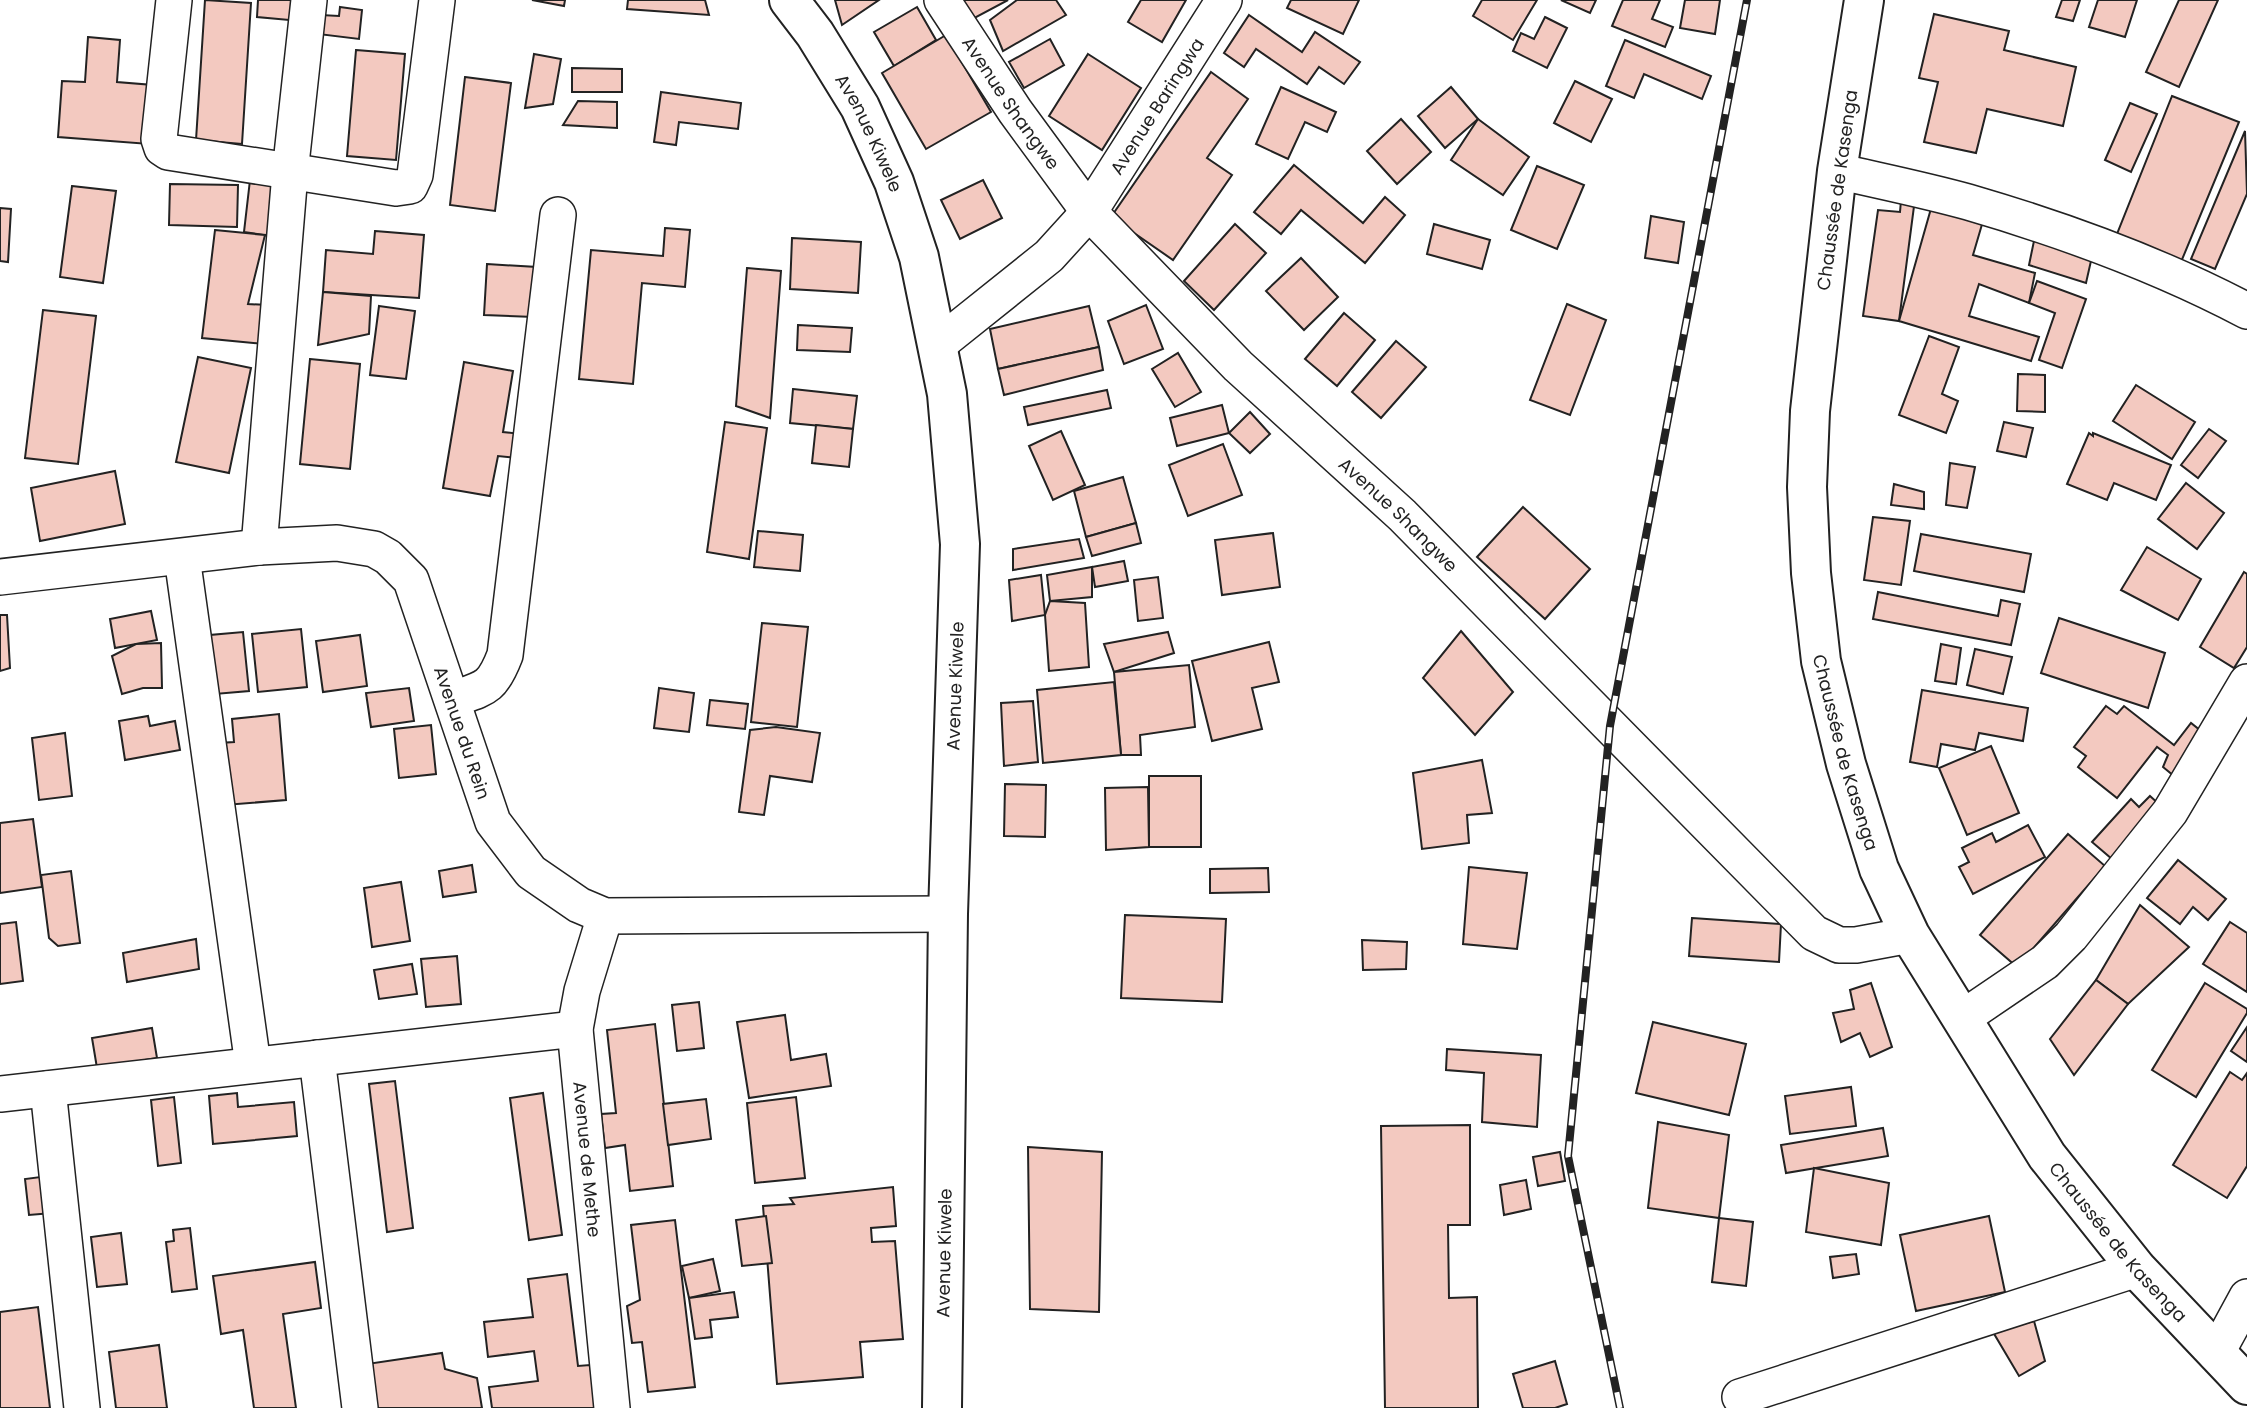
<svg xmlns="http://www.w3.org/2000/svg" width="2247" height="1408" font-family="Poppins,sans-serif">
<rect width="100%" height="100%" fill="#fff"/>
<g fill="#f3c9c0" stroke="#222" stroke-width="2">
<path d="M205 0 251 3 242 144 196 140Z"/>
<path d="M258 0H302L300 21 257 17Z"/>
<path d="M532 0H565L564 6Z"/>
<path d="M628 0H705L709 15 627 9Z"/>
<path d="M835 0H879L842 25Z"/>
<path d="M955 0H1008L967 22Z"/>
<path d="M1017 0H1056L1066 15 1003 51 990 20Z"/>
<path d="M1141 0H1186L1162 42 1128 22Z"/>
<path d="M1291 0H1359L1343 34 1287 8Z"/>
<path d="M1482 0H1537L1513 40 1473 16Z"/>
<path d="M1561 0H1596L1590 13Z"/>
<path d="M1623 0H1660L1652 19 1673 27 1665 47 1612 26Z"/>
<path d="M1685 0H1720L1715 34 1680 28Z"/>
<path d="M2062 0H2080L2073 21 2056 17Z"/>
<path d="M2098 0H2137L2125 37 2089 27Z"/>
<path d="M2179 0H2218L2179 87 2146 72Z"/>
<path d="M340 7 362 10 359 39 318 34 321 15 339 16Z"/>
<path d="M917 7 936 40 894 66 874 32Z"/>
<path d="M1934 14 2009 31 2004 50 2076 67 2063 126 1987 109 1976 153 1924 142 1938 82 1919 78Z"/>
<path d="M1249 15 1302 52 1315 32 1360 62 1344 84 1319 67 1307 84 1256 49 1244 67 1224 53Z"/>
<path d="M1545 17 1567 28 1547 68 1513 51 1521 33 1534 39Z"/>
<path d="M946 35 991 112 926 149 882 73Z"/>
<path d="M88 37 120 40 117 82 153 85 149 144 58 137 62 81 85 82Z"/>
<path d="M1050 39 1064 65 1024 88 1009 62Z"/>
<path d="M1625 40 1711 76 1702 99 1644 74 1634 98 1606 86Z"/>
<path d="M356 50 405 54 396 160 347 156Z"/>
<path d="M534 54 561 59 553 104 525 108Z"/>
<path d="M1088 54 1141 88 1102 150 1049 116Z"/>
<path d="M572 68 622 69V92H572Z"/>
<path d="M1211 72 1248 99 1207 158 1232 175 1173 260 1111 217Z"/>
<path d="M465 77 511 83 495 211 450 205Z"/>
<path d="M1575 81 1612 99 1591 142 1554 123Z"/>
<path d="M1281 87 1336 112 1327 132 1305 122 1288 159 1256 144Z"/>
<path d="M1451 87 1478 119 1445 148 1418 116Z"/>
<path d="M661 92 741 103 738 129 679 122 676 145 654 142Z"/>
<path d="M2172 96 2239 122 2181 262 2117 234Z"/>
<path d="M578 101 617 102V128L563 125Z"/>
<path d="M2130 103 2157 114 2131 172 2105 160Z"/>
<path d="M1401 119 1431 152 1397 184 1367 151Z"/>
<path d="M1478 119 1529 157 1503 195 1451 160Z"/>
<path d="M2245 131 2247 194 2215 269 2191 259Z"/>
<path d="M1294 165 1363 223 1385 197 1405 215 1365 263 1301 210 1281 234 1254 212Z"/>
<path d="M1537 166 1584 185 1557 249 1511 230Z"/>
<path d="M250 180 283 184 276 237 244 232Z"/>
<path d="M983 180 1002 218 960 239 941 200Z"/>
<path d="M170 184 238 185 237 227 169 225Z"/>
<path d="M72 186 116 191 103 283 60 277Z"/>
<path d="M1902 189 1916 191 1899 321 1863 316 1878 210 1900 212Z"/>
<path d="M1932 205 1983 221 1973 255 2035 273 2029 303 1979 284 1969 316 2039 337 2031 361 1899 321Z"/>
<path d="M0 208 11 209 8 262 0 261Z"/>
<path d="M1651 216 1684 222 1678 263 1645 258Z"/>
<path d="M1235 224 1266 253 1214 310 1184 281Z"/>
<path d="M1434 224 1490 240 1482 269 1427 254Z"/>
<path d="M665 228 690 230 685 287 642 283 633 384 579 379 591 250 663 256Z"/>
<path d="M215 230 265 235 248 304 268 305 263 344 202 338Z"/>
<path d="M375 231 424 235 419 298 323 292 326 250 373 254Z"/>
<path d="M2035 236 2093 252 2086 283 2029 265Z"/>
<path d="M792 238 861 242 858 293 790 289Z"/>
<path d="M1301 258 1338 297 1304 330 1266 291Z"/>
<path d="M487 264 537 267 534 317 484 315Z"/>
<path d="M747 268 781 271 770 418 736 406Z"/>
<path d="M2037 281 2086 299 2062 368 2039 360 2055 313 2029 303Z"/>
<path d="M323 292 371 296 369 334 318 345Z"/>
<path d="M1567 304 1606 320 1570 415 1530 400Z"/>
<path d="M1146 305 1163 349 1124 364 1108 321Z"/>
<path d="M379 306 415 311 406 379 370 375Z"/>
<path d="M1089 306 1099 347 998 369 990 329Z"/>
<path d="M43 310 96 316 78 464 25 458Z"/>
<path d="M1344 313 1375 340 1337 386 1305 359Z"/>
<path d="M798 325 852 328 850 352 797 350Z"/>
<path d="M1929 336 1959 347 1942 394 1958 401 1946 433 1899 415Z"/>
<path d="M1396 341 1426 367 1381 418 1352 392Z"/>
<path d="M1099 347 1103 370 1004 395 998 369Z"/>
<path d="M1178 353 1201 392 1175 407 1152 369Z"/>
<path d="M198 357 251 368 229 473 176 462Z"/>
<path d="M310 359 360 364 350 469 300 464Z"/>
<path d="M464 362 513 371 503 432 521 434 516 458 498 456 490 496 443 488Z"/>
<path d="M2018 374 2045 375V412L2017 411Z"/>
<path d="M2136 385 2195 422 2172 459 2113 421Z"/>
<path d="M793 389 857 396 853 429 790 423Z"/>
<path d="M1107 390 1111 408 1028 425 1024 407Z"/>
<path d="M1222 405 1229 433 1177 446 1170 418Z"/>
<path d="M1250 412 1270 434 1250 453 1229 433Z"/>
<path d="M725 422 767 428 749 559 707 552Z"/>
<path d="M2004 422 2033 428 2026 457 1997 451Z"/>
<path d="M816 425 853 429 849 467 812 463Z"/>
<path d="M2209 429 2226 441 2198 478 2181 465Z"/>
<path d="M1061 431 1085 485 1053 500 1029 446Z"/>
<path d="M2089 433 2093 436V433L2171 465 2156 500 2114 483 2107 500 2067 484Z"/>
<path d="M1223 444 1242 495 1188 516 1169 465Z"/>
<path d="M1950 463 1975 467 1967 508 1946 505Z"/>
<path d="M115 471 125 524 40 541 31 488Z"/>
<path d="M1123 477 1136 523 1086 537 1074 491Z"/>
<path d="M2186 483 2224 513 2197 549 2158 519Z"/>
<path d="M1894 484 1924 492V509L1891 505Z"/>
<path d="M1523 507 1590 569 1545 619 1477 557Z"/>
<path d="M1873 517 1910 521 1901 585 1864 580Z"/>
<path d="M1136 523 1141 543 1092 556 1086 537Z"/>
<path d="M758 531 803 535 800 571 754 567Z"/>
<path d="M1273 533 1280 587 1222 595 1215 540Z"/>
<path d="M1921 534 2031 554 2024 592 1914 571Z"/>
<path d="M1079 539 1084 558 1013 570V549Z"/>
<path d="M2147 547 2201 579 2178 620 2121 590Z"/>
<path d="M1124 561 1128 581 1095 587 1092 567Z"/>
<path d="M1092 567V597L1050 601 1047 575Z"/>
<path d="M2244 572 2247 574V647L2234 668 2200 647Z"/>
<path d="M1041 575 1045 615 1012 621 1009 580Z"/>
<path d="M1158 577 1163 618 1138 621 1134 580Z"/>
<path d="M1878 592 1998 616 2001 600 2020 604 2011 645 1873 619Z"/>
<path d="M1050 601 1085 603 1089 667 1049 671 1045 615Z"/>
<path d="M151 611 157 640 115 648 110 619Z"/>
<path d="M0 615H7L10 668 0 671Z"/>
<path d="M2059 618 2165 653 2148 708 2041 673Z"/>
<path d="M762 623 808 627 797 727 751 722Z"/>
<path d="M301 629 307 687 258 692 252 634Z"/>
<path d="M1461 631 1513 692 1475 735 1423 678Z"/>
<path d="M243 632 249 691 215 694 210 635Z"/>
<path d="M1168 632 1174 653 1114 672 1104 644Z"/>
<path d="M360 635 367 686 323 692 316 641Z"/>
<path d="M1269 642 1279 682 1252 688 1262 729 1212 741 1192 661Z"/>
<path d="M161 643 162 688H143L122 694 112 656 136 644Z"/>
<path d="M1941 644 1961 648 1956 684 1935 681Z"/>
<path d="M1975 649 2012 657 2003 694 1967 685Z"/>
<path d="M1189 665 1195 727 1140 735 1141 755H1121L1114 672Z"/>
<path d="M1114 682 1121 755 1043 763 1037 690Z"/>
<path d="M409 688 414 721 371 727 366 693Z"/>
<path d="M659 688 694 693 689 732 654 728Z"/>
<path d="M1922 690 2028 708 2023 741 1979 733 1975 750 1941 744 1937 767 1910 762Z"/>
<path d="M710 700 748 704 745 729 707 725Z"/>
<path d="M1033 701 1038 762 1004 766 1001 703Z"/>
<path d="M2106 706 2117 714 2124 706 2174 745 2191 723 2206 735 2174 776 2163 767 2168 755 2157 747 2117 798 2078 767 2086 756 2074 747Z"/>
<path d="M279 714 286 800 225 805 219 743 234 742 232 719Z"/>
<path d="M148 716 150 726 175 721 180 750 125 760 119 721Z"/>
<path d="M431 725 436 774 399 778 394 729Z"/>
<path d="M776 727 820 733 812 782 770 776 764 815 739 812 750 730Z"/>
<path d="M65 733 72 796 39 800 32 738Z"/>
<path d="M1991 746 2019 813 1967 835 1939 768Z"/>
<path d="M1482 760 1492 813 1467 815 1469 843 1422 849 1413 773Z"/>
<rect x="1149" y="776" width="52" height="71"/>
<path d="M1005 784 1046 785 1045 837 1004 836Z"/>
<path d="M1148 787 1149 847 1106 850 1105 788Z"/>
<path d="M2150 796 2160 805 2112 859 2092 842 2131 799 2139 807Z"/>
<path d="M33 819 42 887 0 893V823Z"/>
<path d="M2028 825 2045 857 1973 894 1959 867 1969 862 1962 848 1992 833 1996 842Z"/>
<path d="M2068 834 2105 866 2017 967 1980 935Z"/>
<path d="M2178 860 2226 899 2208 920 2193 907 2180 924 2147 898Z"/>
<path d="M472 865 476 892 443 897 439 871Z"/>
<path d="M1469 867 1527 873 1517 949 1463 944Z"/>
<path d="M1268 868 1269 892 1210 893V869Z"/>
<path d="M71 871 80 943 58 946 49 938 41 875Z"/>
<path d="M401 882 410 941 372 947 364 888Z"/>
<path d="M2140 905 2189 947 2128 1004 2096 980Z"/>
<path d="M1125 915 1226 919 1222 1002 1121 998Z"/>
<path d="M1692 918 1781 924 1779 962 1689 956Z"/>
<path d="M16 922 23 981 0 984V924Z"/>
<path d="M2230 922 2247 933V992L2203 964Z"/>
<path d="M196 939 199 969 127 982 123 953Z"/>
<path d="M1362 940 1407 942 1406 969 1363 970Z"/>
<path d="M457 956 461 1004 426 1007 421 959Z"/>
<path d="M412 964 417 994 379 999 374 970Z"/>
<path d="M2096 980 2128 1004 2074 1075 2050 1039Z"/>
<path d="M1871 983 1892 1047 1870 1057 1860 1033 1841 1042 1833 1013 1854 1009 1850 990Z"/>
<path d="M2205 983 2247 1009V1013L2196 1097 2152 1070Z"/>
<path d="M699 1002 704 1048 677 1051 672 1005Z"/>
<path d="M785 1015 791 1060 826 1054 831 1086 749 1098 737 1022Z"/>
<path d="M1653 1022 1746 1044 1729 1115 1636 1093Z"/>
<path d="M655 1024 673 1186 630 1191 625 1145 605 1148 601 1114 616 1113 607 1030Z"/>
<path d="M2247 1027V1062L2231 1051Z"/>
<path d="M152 1028 157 1058 97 1068 92 1038Z"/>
<path d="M1447 1049 1541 1055 1537 1127 1482 1122 1484 1073 1446 1070Z"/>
<path d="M2230 1072 2242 1080 2247 1073V1166L2227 1198 2173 1165Z"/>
<path d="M395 1081 413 1228 387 1232 369 1084Z"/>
<path d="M1851 1087 1856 1126 1790 1134 1785 1096Z"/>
<path d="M237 1093 238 1107 294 1102 297 1136 213 1144 209 1096Z"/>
<path d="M543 1093 562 1235 529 1240 510 1098Z"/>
<path d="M174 1097 181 1163 158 1166 151 1100Z"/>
<path d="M796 1097 805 1178 755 1183 747 1103Z"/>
<path d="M706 1099 711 1139 668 1145 663 1104Z"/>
<path d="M1658 1122 1729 1135 1719 1218 1648 1208Z"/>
<path d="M1470 1125V1225H1448L1449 1298 1477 1297 1478 1408H1385L1381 1126Z"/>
<path d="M1883 1128 1888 1156 1786 1173 1781 1145Z"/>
<path d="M1028 1147 1102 1152 1099 1312 1030 1309Z"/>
<path d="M1560 1152 1565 1181 1538 1186 1533 1157Z"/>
<path d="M1814 1168 1889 1183 1881 1245 1806 1232Z"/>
<path d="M48 1176 52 1213 29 1215 25 1179Z"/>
<path d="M1526 1180 1531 1209 1504 1215 1500 1185Z"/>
<path d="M893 1187 896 1226 871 1228 872 1242 895 1241 903 1339 860 1342 863 1377 777 1384 763 1206 794 1204 790 1198Z"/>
<path d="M766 1216 772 1263 742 1266 736 1220Z"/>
<path d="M1989 1216 2005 1292 1916 1311 1900 1235Z"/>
<path d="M1719 1218 1753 1222 1746 1286 1712 1282Z"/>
<path d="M675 1220 695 1387 648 1392 642 1342 632 1343 627 1306 640 1300 631 1225Z"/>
<path d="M190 1228 197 1289 172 1292 166 1242 174 1241 173 1230Z"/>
<path d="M121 1233 127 1284 97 1287 91 1237Z"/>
<path d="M1856 1254 1859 1274 1833 1278 1830 1257Z"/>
<path d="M713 1259 720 1291 689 1298 682 1266Z"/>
<path d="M315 1262 321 1308 283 1314 296 1408H254L243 1330 221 1334 213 1276Z"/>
<path d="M567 1274 578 1366 590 1365 596 1408H492L489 1387 538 1381 534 1351 488 1357 484 1322 533 1317 528 1279Z"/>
<path d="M734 1292 738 1317 710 1320 712 1337 695 1339 689 1298Z"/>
<path d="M38 1307 50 1408H0V1312Z"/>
<path d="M2034 1321 2045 1361 2019 1376 1993 1332Z"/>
<path d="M159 1345 167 1408H116L109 1352Z"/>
<path d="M442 1353 445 1369 477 1378 482 1408H373L367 1364Z"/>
<path d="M1555 1361 1567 1404 1555 1408H1523L1513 1374Z"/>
</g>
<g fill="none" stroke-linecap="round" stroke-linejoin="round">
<g stroke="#222" stroke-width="38">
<g id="minor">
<path d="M174 0 159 139 162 148 168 152 396 188 410 186 415 175 437 0"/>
<path id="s1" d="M942 0 1015 111 1089 212 1238 366 1402 515 1814 933 1839 945H1856L1910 935"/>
<path d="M1837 171C1880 181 1925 190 1968 202 2064 230 2158 264 2247 311"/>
<path id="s2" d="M939 344 1049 256 1089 212 1224 0"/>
<path d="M259 547 290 173 309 0"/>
<path d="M182 557 253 1065"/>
<path id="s3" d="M0 577 259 547 337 543 374 549 388 557 411 580 493 822 531 872 579 905 605 916 948 914"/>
<path d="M453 699C485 688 492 689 505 655L558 215"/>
<path id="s4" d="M605 916 582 991 575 1029 612 1408"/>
<path d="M1961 1019 2045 962 2071 936 2170 812 2247 682"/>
<path d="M317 1058 360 1408"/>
<path d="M48 1089 82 1408"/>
<path d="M0 1094 575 1029"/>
<path d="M2216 1354 2247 1297"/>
<path d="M1740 1397 2137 1269"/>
</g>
</g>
<g stroke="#222" stroke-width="42">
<g id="tertiary">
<path id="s5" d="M789 0 815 34 860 107 894 182 919 257 947 394 960 544 948 914 942 1408"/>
</g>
</g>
<g stroke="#222" stroke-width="42">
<g id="secondary">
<path id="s6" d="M1864 0 1837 171 1810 411 1807 487 1811 573 1821 661 1846 764 1879 869 1910 935 2047 1156 2137 1269 2247 1385"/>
</g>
</g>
<use href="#minor" stroke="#fff" stroke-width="35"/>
<use href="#tertiary" stroke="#fff" stroke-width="38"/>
<use href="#secondary" stroke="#fff" stroke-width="38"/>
<g stroke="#222" stroke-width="8">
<path id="rail" d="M1620 1408 1568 1156 1610 726 1747 0"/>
</g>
<use href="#rail" stroke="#fff" stroke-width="5" stroke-dasharray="16" stroke-linecap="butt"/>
</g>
<g text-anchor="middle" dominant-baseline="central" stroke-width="5" stroke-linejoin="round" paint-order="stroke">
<g font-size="18" fill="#222" stroke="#fff">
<text stroke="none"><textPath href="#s1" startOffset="124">Avenue Shangwe</textPath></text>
<text stroke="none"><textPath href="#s2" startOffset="326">Avenue Baringwa</textPath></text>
<text stroke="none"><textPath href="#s5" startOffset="156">Avenue Kiwele</textPath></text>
<text transform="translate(1837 190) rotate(-82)">Chaussée de Kasenga</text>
<text stroke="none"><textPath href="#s1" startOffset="691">Avenue Shangwe</textPath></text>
<text transform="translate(955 686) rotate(-88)">Avenue Kiwele</text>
<text stroke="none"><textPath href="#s3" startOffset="586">Avenue du Rein</textPath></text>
<text stroke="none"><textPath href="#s6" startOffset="760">Chaussée de Kasenga</textPath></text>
<text stroke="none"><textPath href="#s4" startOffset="248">Avenue de Methe</textPath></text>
<text stroke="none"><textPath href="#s6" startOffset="1326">Chaussée de Kasenga</textPath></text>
<text transform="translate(944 1253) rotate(-89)">Avenue Kiwele</text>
</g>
</g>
</svg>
